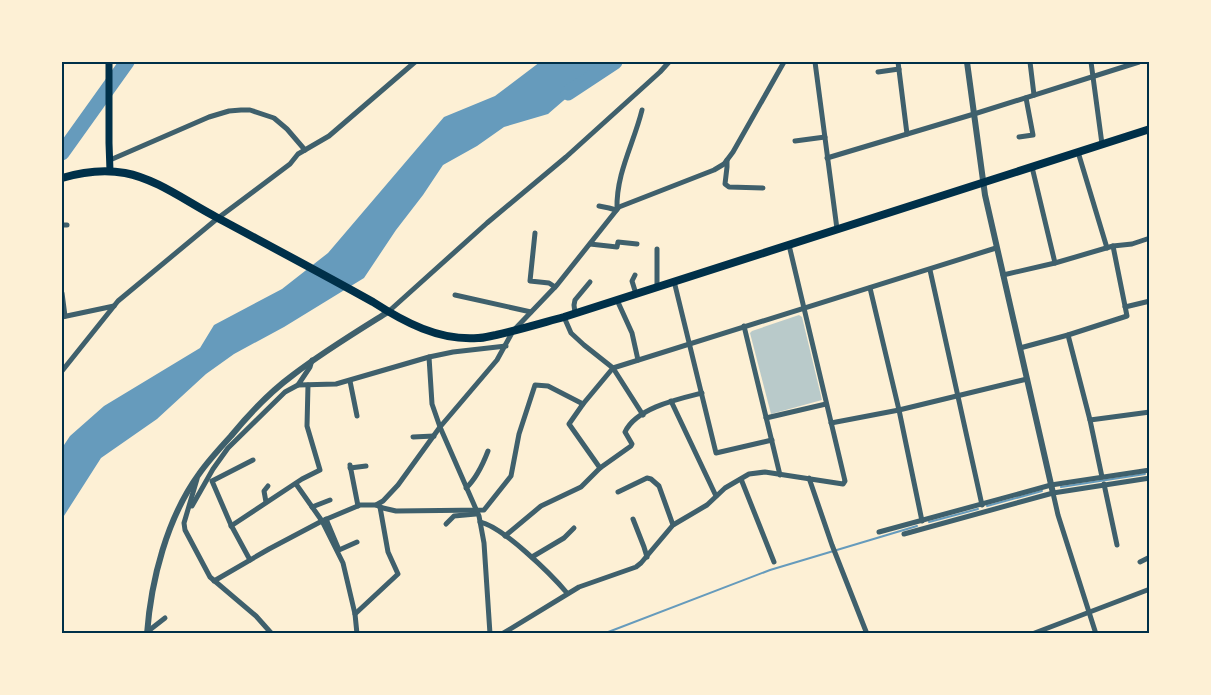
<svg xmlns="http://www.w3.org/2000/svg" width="1211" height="695" font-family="'Titillium Web',sans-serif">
<rect width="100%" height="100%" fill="#fdf0d5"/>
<path fill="#b9caca" d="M799 315 802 317 822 400 771 414 750 333 752 331Z"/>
<path fill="#669bbc" d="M540 62H608L548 114 504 127 477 146 443 165 423 195 396 230 364 278 284 327 234 354 206 374 157 419 101 458 62 519V448L70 436 104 406 200 348 214 325 282 289 328 253 444 117 495 96Z"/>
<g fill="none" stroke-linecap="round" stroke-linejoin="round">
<g stroke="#669bbc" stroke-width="2">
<path d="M1061 487 1145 474"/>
<path d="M987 506 1042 491"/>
<path d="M929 522 978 509"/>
<path d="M603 634 770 570 917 526"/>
</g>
<g stroke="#669bbc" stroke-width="15">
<path d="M568 93 615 62"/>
<path d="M62 153 127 62"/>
</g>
<g stroke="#3f606c" stroke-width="5">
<path d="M815 62 837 229"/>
<path d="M898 62 907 134"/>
<path d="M1030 62 1034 95"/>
<path d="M1091 62 1102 144"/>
<path d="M878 72 899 69"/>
<path d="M1019 137 1033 135 1026 98"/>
<path d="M795 141 825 137"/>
<path d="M1078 152 1107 248"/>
<path d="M827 158 974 114 1139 62"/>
<path d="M110 160 209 117 229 111 241 110H250L274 118 287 129 305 150"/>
<path d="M727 160V167L725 184 729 187 763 188"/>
<path d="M1032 167 1055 263"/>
<path d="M599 206 609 208 616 210"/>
<path d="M617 209C616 173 634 143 642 110"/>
<path d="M62 225H67"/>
<path d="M535 233 530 281 549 283 555 287"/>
<path d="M590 244 617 247 618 242 637 244"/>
<path d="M930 270 982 505"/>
<path d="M635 275 632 281 636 294"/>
<path d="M1003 275 1055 263 1113 246 1132 244 1150 238"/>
<path d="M674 281 716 453 772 440"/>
<path d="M657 287V249"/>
<path d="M870 288 899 410 922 521"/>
<path d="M62 293 65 316"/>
<path d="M455 295 531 312"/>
<path d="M617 300 632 333 638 360"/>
<path d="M1125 307 1150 301"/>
<path d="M388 312 487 223 566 157 660 72 669 62"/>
<path d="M575 313 574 305 575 300 590 282"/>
<path d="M62 317 114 306"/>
<path d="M564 317 571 333 584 345 613 368 643 415"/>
<path d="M744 326 780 475"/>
<path d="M1068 335 1090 420 1102 477"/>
<path d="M1020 348 1068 335 1127 316 1113 246"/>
<path d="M429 357 432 404 440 427 479 516 484 543 490 634"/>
<path d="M312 360 310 367 298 385 336 384 429 357 453 352 506 346"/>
<path d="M62 371 118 301 218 218 290 164 298 154 329 136 415 62"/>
<path d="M350 381 357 416"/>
<path d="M671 401 716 496"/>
<path d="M766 418 826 404"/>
<path d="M1090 420 1150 412"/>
<path d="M831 423 899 410 1027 379"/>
<path d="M413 437 434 436"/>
<path d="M350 465 358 506"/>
<path d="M350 468 366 466"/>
<path d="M600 468 569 424 583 404 613 368 996 248"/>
<path d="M809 478 832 545 867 634"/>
<path d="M197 479 184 523 185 530 210 577 256 616 272 634"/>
<path d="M741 479 774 562"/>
<path d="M296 484 322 521 343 563 355 614 357 634"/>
<path d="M1104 484 1117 545"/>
<path d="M466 488C477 478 483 464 488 451"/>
<path d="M618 492 647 478 651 479 659 486 673 525"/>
<path d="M1053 493 1058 515 1096 634"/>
<path d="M266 502 264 491 268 486"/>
<path d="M376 505 383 508 396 511 484 510 511 476 519 434 535 385 548 386 583 404"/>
<path d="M192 506 213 469 228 448 285 392 298 385"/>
<path d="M312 507 330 500"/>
<path d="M326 519 339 550 357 542"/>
<path d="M633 519 644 547 647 557"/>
<path d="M480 522C503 527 551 574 567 593"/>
<path d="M446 524 454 516 476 514"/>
<path d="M231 526 302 479 320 470 307 426 308 385"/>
<path d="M879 532 1051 485 1150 470"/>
<path d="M904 534 1053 493 1150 478"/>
<path d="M505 536 541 506 581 487 600 468 631 446 632 444 625 432C636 408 678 399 702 393"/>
<path d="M532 557 564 538 574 528"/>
<path d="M250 560 231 525 212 481 253 460"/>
<path d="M1140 562 1150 557"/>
<path d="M214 581 269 549 322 521 360 505H376L383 501 398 485 440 427 497 360 513 331 557 285 619 207 714 170 724 164 733 152 784 62"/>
<path d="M355 614 398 574 388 552 380 507"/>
<path d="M147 632 165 618"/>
<path d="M502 634 579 587 636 567 641 563 673 525 707 505 725 488 749 474 765 472 843 484 845 481 789 245"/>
<path d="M1032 634 1150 589"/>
</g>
<g stroke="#3f606c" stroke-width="6">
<path d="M967 62 985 195 1053 493"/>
<path d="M147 634C151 580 167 518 199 474 208 461 220 448 231 436 249 414 270 392 293 375 323 352 356 332 388 312"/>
</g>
<path stroke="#003049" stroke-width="7" d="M109 62V143L110 171"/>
<path stroke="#003049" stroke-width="8" d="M62 178C82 172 103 169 125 173 157 179 187 202 216 217 268 245 321 273 373 302 404 322 439 341 478 338 484 338 490 336 496 335 519 330 542 323 564 317L1150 129"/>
</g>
<rect width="1211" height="695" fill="none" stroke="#fdf0d5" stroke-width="126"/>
<rect x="63" y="63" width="1085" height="569" fill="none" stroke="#003049" stroke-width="2"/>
</svg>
